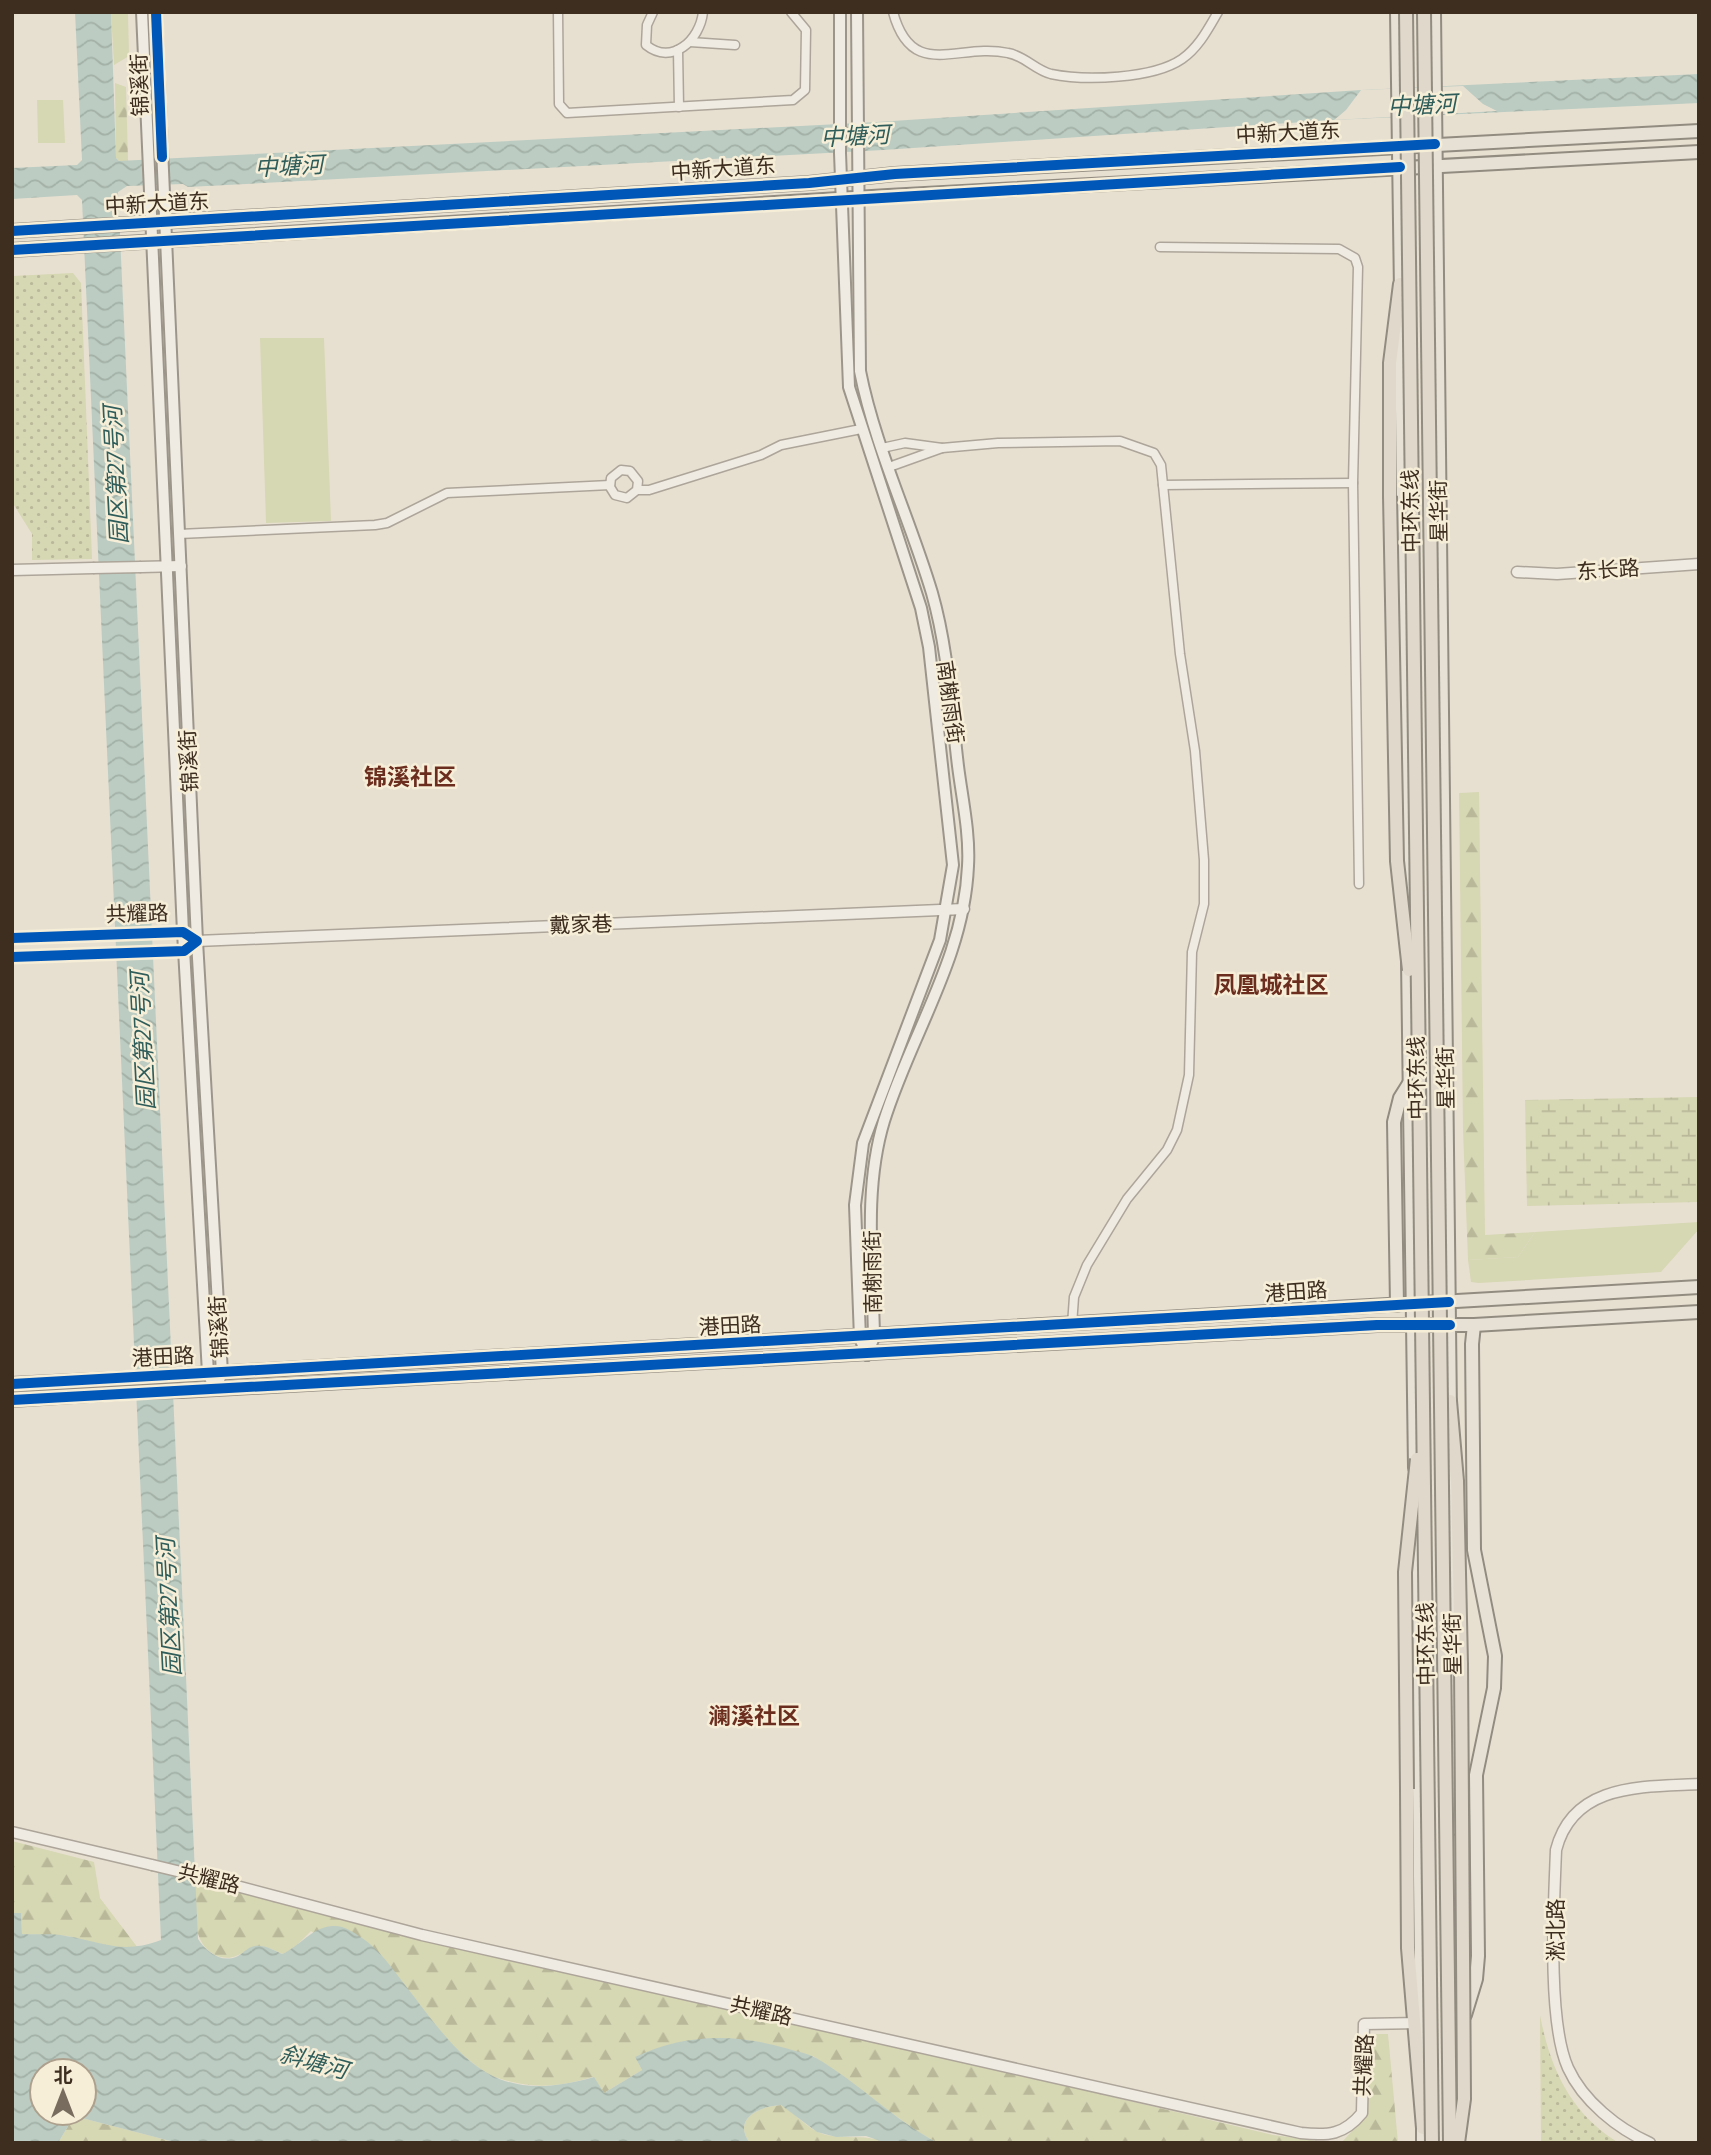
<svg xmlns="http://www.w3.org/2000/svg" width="1711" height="2155" font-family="Bitter,'Noto Sans SC',serif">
<defs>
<pattern id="forest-firs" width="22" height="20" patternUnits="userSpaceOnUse" patternTransform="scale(1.75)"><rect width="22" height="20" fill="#d6d7b3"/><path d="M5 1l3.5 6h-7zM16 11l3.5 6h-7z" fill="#b9b99a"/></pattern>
<pattern id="wetland-marsh" width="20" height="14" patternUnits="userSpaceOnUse" patternTransform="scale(1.75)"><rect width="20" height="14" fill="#d6d7b3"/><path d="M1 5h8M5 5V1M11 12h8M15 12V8" fill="none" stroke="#b9b99a"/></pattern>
<pattern id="park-dots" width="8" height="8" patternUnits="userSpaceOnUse" patternTransform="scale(1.75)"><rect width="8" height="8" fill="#d6d7b3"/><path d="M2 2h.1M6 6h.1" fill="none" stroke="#b9b99a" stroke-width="1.8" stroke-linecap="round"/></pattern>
<pattern id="water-waves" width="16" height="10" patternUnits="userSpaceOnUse" patternTransform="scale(1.75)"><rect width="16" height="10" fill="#bcccc2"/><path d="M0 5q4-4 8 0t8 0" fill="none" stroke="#a2b0a6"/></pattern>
</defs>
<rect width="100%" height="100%" fill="#e7e0d1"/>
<g fill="#d6d7b3">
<path d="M111 12H128L129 56 114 65Z"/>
<path d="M37 100H63L65 143H38Z"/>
<path d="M260 338H324L331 521 266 523Z"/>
<path d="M1699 1222V1229L1661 1272 1479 1283 1471 1282 1468 1260 1518 1257 1535 1232Z"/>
</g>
<g fill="url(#forest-firs)">
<path d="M115 83 126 87 128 161H119L116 158Z"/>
<path d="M1479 792 1485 1235 1535 1232 1518 1257 1468 1260 1463 1131 1459 793Z"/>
<path d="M12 1841 94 1862 100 1898 138 1948 101 1946 68 1936 22 1934 21 1913H12Z"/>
<path d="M195 1879 1273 2135 1334 2143H938L918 2132 813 2056 635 2057 642 2070 604 2093 593 2077C551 2089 527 2089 486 2074L311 1931 293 1949 282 1954C257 1942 259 1946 236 1956 230 1959 221 1958 215 1955 189 1941 196 1905 195 1879Z"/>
<path d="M1368 2034H1388L1398 2143H1341L1365 2117Z"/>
<path d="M781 2105C794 2112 805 2126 818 2132 840 2142 864 2132 886 2143H750C731 2118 761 2106 781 2105Z"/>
<path d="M74 2116 178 2143H58Z"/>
</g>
<path fill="url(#wetland-marsh)" d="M1699 1097V1202L1527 1206 1525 1100Z"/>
<g fill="url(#park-dots)">
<path d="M73 273 81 283 92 559 32 560V534L12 502V276Z"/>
<path d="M1540 2015C1550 2069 1571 2114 1619 2143H1541Z"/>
</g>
<path fill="url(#water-waves)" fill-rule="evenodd" d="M75 12H111L116 158 119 161 877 122 1361 90 1699 74V103L1334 120 883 150 188 187 183 184 127 186 118 192 198 1939C206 1951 220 1963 236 1957 243 1954 247 1947 255 1946 265 1945 273 1950 282 1954 301 1946 310 1928 332 1926 344 1925 353 1932 362 1938 380 1950 391 1967 405 1985 462 2059 491 2107 594 2077L604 2093 642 2070 635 2057C684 2034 733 2033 785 2048 795 2051 807 2053 816 2058 859 2083 894 2120 938 2143H886L866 2136 836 2137 817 2132 781 2105C761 2106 731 2118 750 2143H178L74 2116 58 2143H12V1913H21L22 1934C37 1935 52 1933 66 1936 104 1942 121 1955 161 1940L82 200 77 195 12 199V168L77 165 82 160ZM42 2071H84V2113H42Z"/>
<path fill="#e7e0d1" d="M1463 86 1483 104 1497 111 1334 120 1346 110 1361 90Z"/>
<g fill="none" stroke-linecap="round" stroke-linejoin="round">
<g stroke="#ada599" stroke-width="11">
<g id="minor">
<path d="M558 12 559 104 567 113 793 100 805 90 806 30 791 12"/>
<path d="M653 12 647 25 646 45C672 66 700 40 703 12"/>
<path d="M893 12C912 82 958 42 1008 53 1025 56 1035 70 1051 74 1085 81 1153 79 1182 59 1199 47 1208 29 1218 12"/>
<path d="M690 42 735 45"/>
<path d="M678 50 679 107"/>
<path d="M1160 247 1339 249 1355 258 1358 267 1353 483 1359 884"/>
<path d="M882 448 905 443 942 448 998 443 1120 441 1154 453 1161 465 1180 654 1195 751 1204 860V904L1192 952 1189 1075 1177 1130 1167 1150 1127 1199 1087 1265 1074 1297 1072 1325"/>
<path d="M889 467 942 448"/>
<path d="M1163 485 1353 483"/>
<path d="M637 490 638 481 630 471 621 470 611 478 610 487 615 495 627 498 637 490H649L761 455 781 445 861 429"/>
<path d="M179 534 375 525 387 523 447 493 610 485"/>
</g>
</g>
<g stroke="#ada599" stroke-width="13">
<g id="tertiary">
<path d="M141 567 181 566"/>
<path d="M12 570 93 568"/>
<path d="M1517 572 1557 574 1699 564"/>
<path d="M12 938 183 932 188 935"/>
<path d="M197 941 964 909"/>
<path d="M12 957 184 951 197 941"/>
<path d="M12 1832 152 1865"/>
<path d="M210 1879 422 1935 1301 2133C1328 2136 1344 2135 1362 2113L1364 2024 1419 2023"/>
<path d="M1650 2143C1618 2129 1583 2101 1568 2068 1547 2021 1554 1904 1556 1850 1573 1783 1642 1787 1699 1784"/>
</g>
</g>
<g stroke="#9c958a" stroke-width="14">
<g id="secondary">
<path d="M142 12 183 932 208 1373 215 1389"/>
<path d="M156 12 197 941 222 1373 215 1389"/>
<path d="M840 12V153L849 387 921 608 929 647 953 865 940 940 863 1143 855 1205 860 1338 867 1355"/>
<path d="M857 12 860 371C875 447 910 519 932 593 948 649 951 708 958 766 962 798 970 833 968 866 964 959 911 1034 884 1121 863 1190 873 1266 874 1337L867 1355"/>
</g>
</g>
<g stroke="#928b80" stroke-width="16">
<g id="primary">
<path d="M1397 12 1401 292"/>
<path d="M1434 12 1450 1412"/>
<path d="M12 231 809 183 895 174 1699 131"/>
<path d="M12 250 888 196 1699 152"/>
<path d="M1401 310 1407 904"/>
<path d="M1408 961 1415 1468"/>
<path d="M1397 1305 1394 1122 1400 1098 1410 1082"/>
<path d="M179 1375 1699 1287"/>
<path d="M12 1384 134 1378"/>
<path d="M181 1391 1377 1325H1474L1699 1312"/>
<path d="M12 1400 135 1392"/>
<path d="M1451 1465 1456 1828"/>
<path d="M1416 1510 1422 2059"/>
<path d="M1465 2015 1476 1979 1478 1956 1476 1775 1494 1688 1495 1656 1474 1550 1472 1344 1474 1325"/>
<path d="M1423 2119V2143"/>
</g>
</g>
<g stroke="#928b80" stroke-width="16">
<g id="trunk">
<path d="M1390 496V363L1400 284"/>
<path d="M1450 1401 1457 1481 1461 1664"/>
<path d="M1407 1789 1408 1948 1423 2128"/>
</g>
</g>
<use href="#minor" stroke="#efebe3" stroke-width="8"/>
<use href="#tertiary" stroke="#efebe3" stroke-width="10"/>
<use href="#secondary" stroke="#efebe3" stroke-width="10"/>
<use href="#primary" stroke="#e6e1d4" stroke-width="12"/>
<use href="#trunk" stroke="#e0d9cb" stroke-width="12"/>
<g stroke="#ada599" stroke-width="13" stroke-linecap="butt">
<g id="tertiary-bridge">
<path d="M93 568 141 567"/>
<path d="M152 1865 210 1879"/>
</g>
</g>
<g stroke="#928b80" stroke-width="16" stroke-linecap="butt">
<g id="primary-bridge">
<path d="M134 1378 179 1375"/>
<path d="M135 1392 181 1391"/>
</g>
</g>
<g stroke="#928b80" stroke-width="16" stroke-linecap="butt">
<g id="trunk-bridge">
<path d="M1406 12 1432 2143"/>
<path d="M1424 12 1450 2143"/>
<path d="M1390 496 1397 861 1409 970"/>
<path d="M1407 1789 1405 1572 1417 1459"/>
<path d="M1458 2143 1464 2099 1461 1664"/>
</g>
</g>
<use href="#tertiary-bridge" stroke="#efebe3" stroke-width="10"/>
<use href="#primary-bridge" stroke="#e6e1d4" stroke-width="12"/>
<use href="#trunk-bridge" stroke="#e0d9cb" stroke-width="12"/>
<g stroke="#f7eed8" stroke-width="15">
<g id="cycleway">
<path d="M156 12 162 157"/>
<path d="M12 231 809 183 895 174 1435 144"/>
<path d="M12 250 1400 167"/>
<path d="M12 938 183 932 197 941 184 951 12 957"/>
<path d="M12 1384 1449 1302"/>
<path d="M12 1400 1377 1325H1450"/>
</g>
</g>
<use href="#cycleway" stroke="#0057b8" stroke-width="10"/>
</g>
<g text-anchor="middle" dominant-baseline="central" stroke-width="5" stroke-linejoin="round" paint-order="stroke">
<g font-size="21" fill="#3d2e20" stroke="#f7eed8">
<text transform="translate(140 85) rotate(-92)">锦溪街</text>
<text transform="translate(1288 133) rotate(-3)">中新大道东</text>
<text transform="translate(723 169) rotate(-4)">中新大道东</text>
<text transform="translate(157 204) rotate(-3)">中新大道东</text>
<text transform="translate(1411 511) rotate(-91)">中环东线</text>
<text transform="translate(1439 511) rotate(-91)">星华街</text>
<text transform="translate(1608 570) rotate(-4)">东长路</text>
<text transform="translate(950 702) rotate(82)">南榭雨街</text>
<text transform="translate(189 761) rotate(-93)">锦溪街</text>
<text transform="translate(137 914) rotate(-2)">共耀路</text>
<text transform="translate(581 925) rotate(-2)">戴家巷</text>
<text transform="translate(1417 1078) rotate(-91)">中环东线</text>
<text transform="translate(1446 1078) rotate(-91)">星华街</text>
<text transform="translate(873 1272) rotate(-91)">南榭雨街</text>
<text transform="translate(1296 1292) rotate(-4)">港田路</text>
<text transform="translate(730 1326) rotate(-3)">港田路</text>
<text transform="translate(219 1327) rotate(-93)">锦溪街</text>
<text transform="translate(163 1357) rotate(-3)">港田路</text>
<text transform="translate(1426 1644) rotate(-91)">中环东线</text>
<text transform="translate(1453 1644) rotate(-91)">星华街</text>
<text transform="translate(209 1879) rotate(14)">共耀路</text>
<text transform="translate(1556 1930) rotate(-90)">淞北路</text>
<text transform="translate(761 2011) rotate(13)">共耀路</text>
<text transform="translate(1364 2065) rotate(-87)">共耀路</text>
</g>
<g font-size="23" font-style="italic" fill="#2f5d5a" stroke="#f7eed8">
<text transform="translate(1422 105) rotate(-3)">中塘河</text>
<text transform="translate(855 136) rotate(-3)">中塘河</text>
<text transform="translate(289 166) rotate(-3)">中塘河</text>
<text transform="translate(116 475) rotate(-93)">园区第27号河</text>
<text transform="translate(143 1041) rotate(-93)">园区第27号河</text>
<text transform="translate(169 1607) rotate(-93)">园区第27号河</text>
<text transform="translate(314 2062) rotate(15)">斜塘河</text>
</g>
<g font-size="23" font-weight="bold" fill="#6b2e1e" stroke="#f7eed8">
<text x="410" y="777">锦溪社区</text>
<text x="1271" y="985">凤凰城社区</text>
<text x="754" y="1716">澜溪社区</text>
</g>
</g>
<rect width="1711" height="2155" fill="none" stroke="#3d2e20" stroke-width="28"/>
<g transform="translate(63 2092)"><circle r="33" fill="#f7eed8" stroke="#ada18e" stroke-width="2"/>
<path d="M0-5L12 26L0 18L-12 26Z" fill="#786c5e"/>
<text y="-10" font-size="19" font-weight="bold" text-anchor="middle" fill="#3d2e20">北</text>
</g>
</svg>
